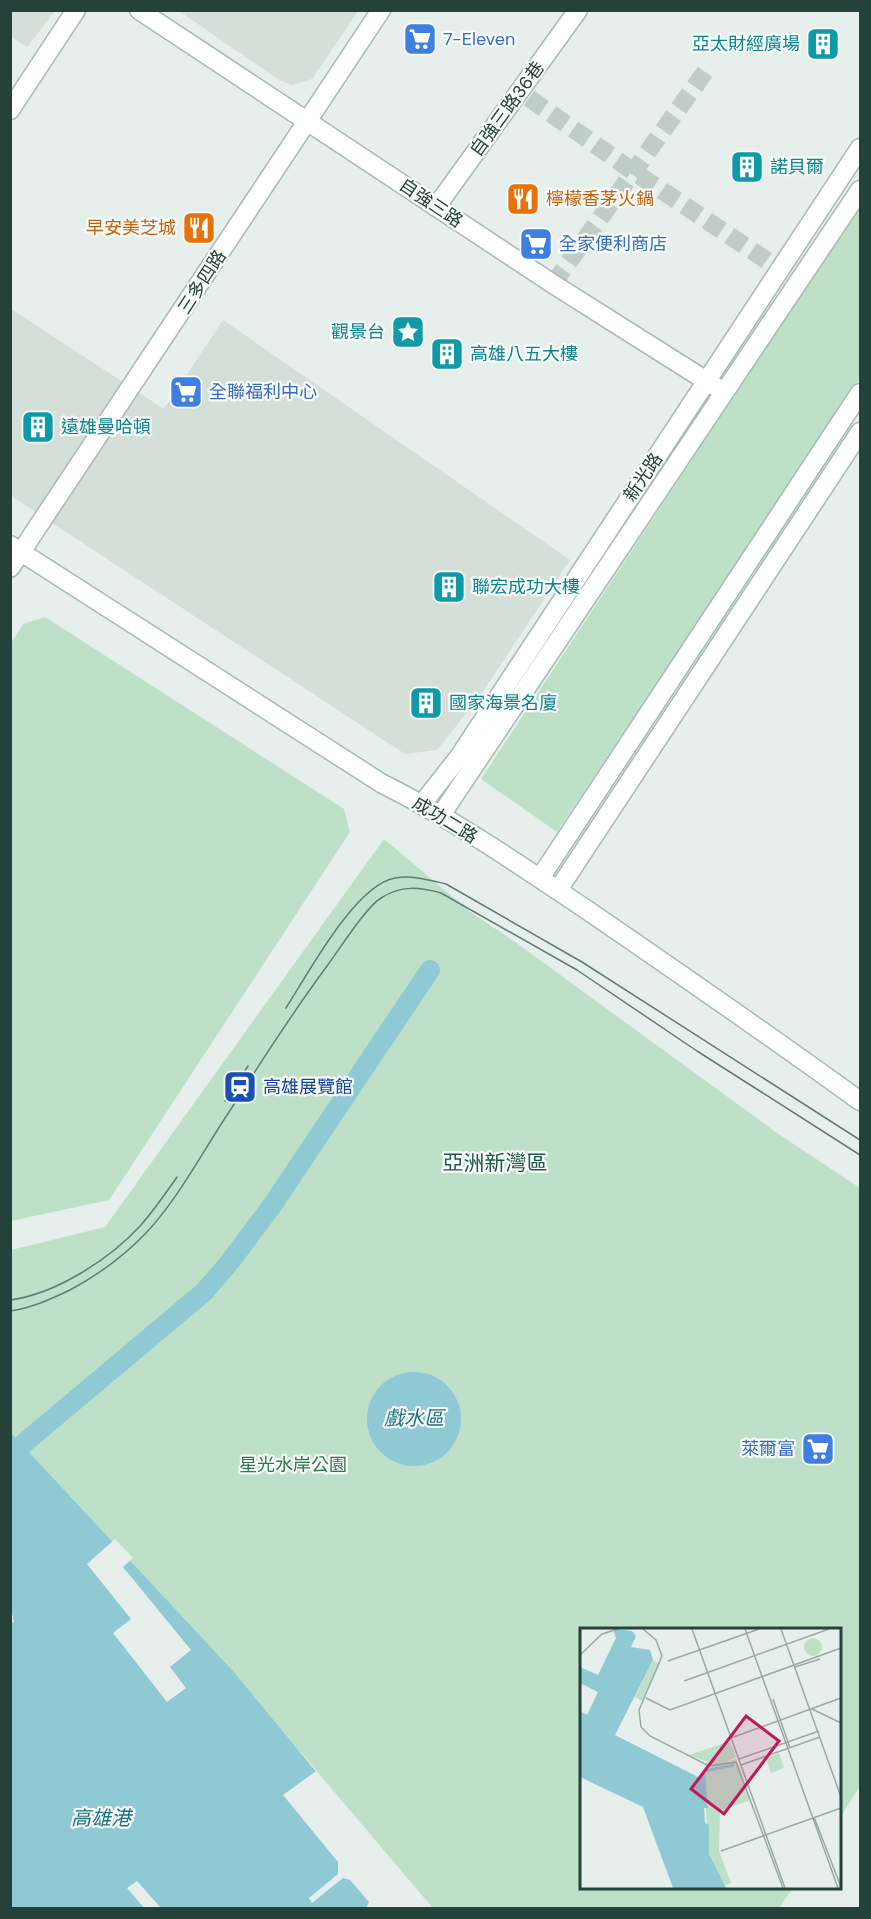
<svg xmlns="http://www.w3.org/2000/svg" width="871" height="1919" font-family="'DM Sans','Noto Sans TC',sans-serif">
<rect width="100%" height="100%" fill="#e6efeb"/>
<g fill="#d4dfda">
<path d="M10 11 11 10 55 11 27 47 11 37Z"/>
<path d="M179 11H358L312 79 292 85 279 80Z"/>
<path d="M10 308 164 409 223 320 570 560 480 696 437 750 405 754 11 496Z"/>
</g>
<g fill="#bfe0c8">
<path d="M860 205V378L557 832 481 779Z"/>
<path d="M45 617 344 809 350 832 109 1200 11 1221V643L23 624Z"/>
<path d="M384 839 472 913 518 944 777 1133 860 1188V1786L840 1818V1630H582V1888H793L779 1908H433L304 1756 11 1433V1250L105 1227Z"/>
</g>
<g fill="#8ec9d4">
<circle cx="414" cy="1419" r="47"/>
<path d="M11 1433 232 1670 313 1768 433 1908H11L10 1623 14 1622 10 1604Z"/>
</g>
<g fill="#e6efeb">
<path d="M115 1539 133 1558 123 1567 191 1650 170 1667 186 1688 167 1702 113 1633 131 1619 87 1564Z"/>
<path d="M316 1771 433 1908H366L369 1902 350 1880 343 1878 312 1903 309 1898 338 1874V1862L283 1795Z"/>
<path d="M137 1881 161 1908H144L127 1888Z"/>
</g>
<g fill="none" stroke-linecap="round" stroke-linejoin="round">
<path stroke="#8ec9d4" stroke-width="20" d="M23 1444 204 1292 229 1263 271 1207 430 970"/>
<g stroke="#bfccc8" stroke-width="18" stroke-dasharray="18 9" stroke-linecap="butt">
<path d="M529 98 634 172 781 270"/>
<path d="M553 284 710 65"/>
</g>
<g stroke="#a8b8b2" stroke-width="21">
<g id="street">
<path d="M139 10 553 284 716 387"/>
<path d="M10 110 76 10"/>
<path d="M436 207 578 10"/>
<path d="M10 568 21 552"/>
<path d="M422 804 459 757 860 148"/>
<path d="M558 890 860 432"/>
</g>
</g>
<g stroke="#a4bbb3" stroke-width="21">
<g id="secondary">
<path d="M10 545 381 783C453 819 520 865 587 910 679 973 770 1036 860 1101"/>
<path d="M21 552 381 10"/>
<path d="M441 815 860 190"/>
<path d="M540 878 860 393"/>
</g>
</g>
<use href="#street" stroke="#fff" stroke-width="18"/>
<use href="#secondary" stroke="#fff" stroke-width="18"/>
<g stroke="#5f7d75" stroke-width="1.5">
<path d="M286 1008C308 974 355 885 395 878 412 875 429 880 446 884L582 962 860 1140"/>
<path d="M225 1101 248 1066"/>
<path d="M10 1300C56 1294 110 1259 141 1225 154 1210 166 1193 177 1177"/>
<path d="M10 1311C32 1308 51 1299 70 1290 98 1275 124 1256 146 1233 179 1198 204 1149 231 1109 262 1060 293 1012 327 966 339 950 366 907 381 898 401 885 419 887 441 893L577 970 697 1051 860 1155"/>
</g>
</g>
<defs>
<g id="supermarket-square" transform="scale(1.725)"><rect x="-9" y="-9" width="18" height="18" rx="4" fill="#3f7fe0" stroke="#f7fbf9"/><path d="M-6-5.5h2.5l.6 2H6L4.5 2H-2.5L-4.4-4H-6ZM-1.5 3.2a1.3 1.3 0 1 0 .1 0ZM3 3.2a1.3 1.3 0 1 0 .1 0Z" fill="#fff"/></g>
<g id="building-square" transform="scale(1.725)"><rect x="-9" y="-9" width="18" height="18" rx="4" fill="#0f9aa8" stroke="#f7fbf9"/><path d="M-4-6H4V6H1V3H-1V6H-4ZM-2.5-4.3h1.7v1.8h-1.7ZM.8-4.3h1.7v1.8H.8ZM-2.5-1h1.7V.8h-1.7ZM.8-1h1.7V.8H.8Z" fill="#fff"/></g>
<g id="restaurant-square" transform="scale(1.725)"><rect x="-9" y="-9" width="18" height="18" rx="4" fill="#e8710a" stroke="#f7fbf9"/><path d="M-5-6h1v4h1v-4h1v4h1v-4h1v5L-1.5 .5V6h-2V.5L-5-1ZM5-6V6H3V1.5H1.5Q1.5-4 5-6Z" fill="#fff"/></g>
<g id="sight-square" transform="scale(1.725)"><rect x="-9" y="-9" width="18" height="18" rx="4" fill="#0f9aa8" stroke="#f7fbf9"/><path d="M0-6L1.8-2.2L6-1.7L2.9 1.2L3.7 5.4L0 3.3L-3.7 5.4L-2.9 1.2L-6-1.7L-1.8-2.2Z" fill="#fff"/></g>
<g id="station-square" transform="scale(1.725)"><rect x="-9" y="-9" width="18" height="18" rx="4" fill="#1a4fb4" stroke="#f7fbf9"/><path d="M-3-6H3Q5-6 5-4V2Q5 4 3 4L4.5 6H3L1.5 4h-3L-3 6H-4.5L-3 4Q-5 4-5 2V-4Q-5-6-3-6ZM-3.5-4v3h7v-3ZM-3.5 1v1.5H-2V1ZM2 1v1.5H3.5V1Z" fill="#fff"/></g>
</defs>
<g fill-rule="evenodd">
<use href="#supermarket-square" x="420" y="39"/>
<use href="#building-square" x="823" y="44"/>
<use href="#building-square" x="747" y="167"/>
<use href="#restaurant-square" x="523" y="199"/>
<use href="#restaurant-square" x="199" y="228"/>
<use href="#supermarket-square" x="536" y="244"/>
<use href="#sight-square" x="408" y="332"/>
<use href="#building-square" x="447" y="354"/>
<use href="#supermarket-square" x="186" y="392"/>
<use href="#building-square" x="38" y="427"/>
<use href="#building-square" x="449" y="587"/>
<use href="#building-square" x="426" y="703"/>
<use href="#station-square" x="240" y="1087"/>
<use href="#supermarket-square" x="818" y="1449"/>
</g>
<g text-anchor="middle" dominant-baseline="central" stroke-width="4.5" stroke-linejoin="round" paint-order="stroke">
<g font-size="18" fill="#366cbe" stroke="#f7fbf9" text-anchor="start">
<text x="443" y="39">7-Eleven</text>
<text x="559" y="244">全家便利商店</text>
<text x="209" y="392">全聯福利中心</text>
<text x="795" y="1449" text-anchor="end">萊爾富</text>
</g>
<g font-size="18" fill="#0d838f" stroke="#f7fbf9" text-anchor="start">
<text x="800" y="44" text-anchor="end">亞太財經廣場</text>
<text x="770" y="167">諾貝爾</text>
<text x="385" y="332" text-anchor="end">觀景台</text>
<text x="470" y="354">高雄八五大樓</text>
<text x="61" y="427">遠雄曼哈頓</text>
<text x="472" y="587">聯宏成功大樓</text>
<text x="449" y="703">國家海景名廈</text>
</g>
<g font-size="18" fill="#24423a" stroke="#f7fbf9">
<text transform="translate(507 109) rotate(-54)">自強三路36巷</text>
<text transform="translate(431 203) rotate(34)">自強三路</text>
<text transform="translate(202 282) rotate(-57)">三多四路</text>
<text transform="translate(643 477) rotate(-56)">新光路</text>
<text transform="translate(445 820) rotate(31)">成功二路</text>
</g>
<g font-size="18" fill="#c56008" stroke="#f7fbf9" text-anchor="start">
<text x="546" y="199">檸檬香茅火鍋</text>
<text x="176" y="228" text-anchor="end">早安美芝城</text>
</g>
<g font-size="18" fill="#164399" stroke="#f7fbf9" text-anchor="start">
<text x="263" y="1087">高雄展覽館</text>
</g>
<g font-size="18" fill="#2d7a4b" stroke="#f7fbf9">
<text x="293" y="1465">星光水岸公園</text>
</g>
<g font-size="20" font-style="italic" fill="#1c6f80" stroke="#f7fbf9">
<text x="414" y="1418">戲水區</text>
<text x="101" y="1818">高雄港</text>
</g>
<g font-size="21" fill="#1f5548" stroke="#f7fbf9">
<text x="495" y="1163">亞洲新灣區</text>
</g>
</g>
<g transform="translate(580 1628)">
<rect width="261" height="261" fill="#e6efeb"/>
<path d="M224 19a9 9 0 1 1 18 0a9 9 0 1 1-18 0ZM73 32 80 36 62 73 55 69ZM150 113 156 129 143 135 156 131 170 172 140 183 139 223 151 255 143 259 129 226 123 143 127 134 136 137 109 127ZM199 125 204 140 191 145 186 130Z" fill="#bfe0c8"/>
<path d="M33 1 52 3 56 8 51 19 70 22 73 32 35 107 120 150 125 143 128 180H124L125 195 129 197V226L146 260H93L63 179 0 149V83L7 87 18 64 0 55V39L18 47 36 10Z" fill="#8ec9d4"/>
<path fill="none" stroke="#8ec9d4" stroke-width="3" d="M0 50 25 66 16 90 0 100M125 143 154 137"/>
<path fill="none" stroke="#98aaa4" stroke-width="1.5" d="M63 1 76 12 82 28 59 82 61 99 70 108 129 138 156 134 203 260M112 1 205 260M165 1 258 260M201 1 261 169M0 27 22 6 38 1M88 33 179 1M215 39 240 31M104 53 249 1M66 70 90 82 261 20M193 71 210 120M232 81 261 95M151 110 261 70M159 131 239 103M161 137 240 109M234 189 261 259M141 223 261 180"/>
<path fill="#c2185b" fill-opacity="0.15" stroke="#c2185b" stroke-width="3" d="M166 88 199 113 144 186 111 161Z"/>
<rect width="261" height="261" fill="none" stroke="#24423a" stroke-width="3"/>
</g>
<rect width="871" height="1919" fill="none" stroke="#24423a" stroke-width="24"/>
</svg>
